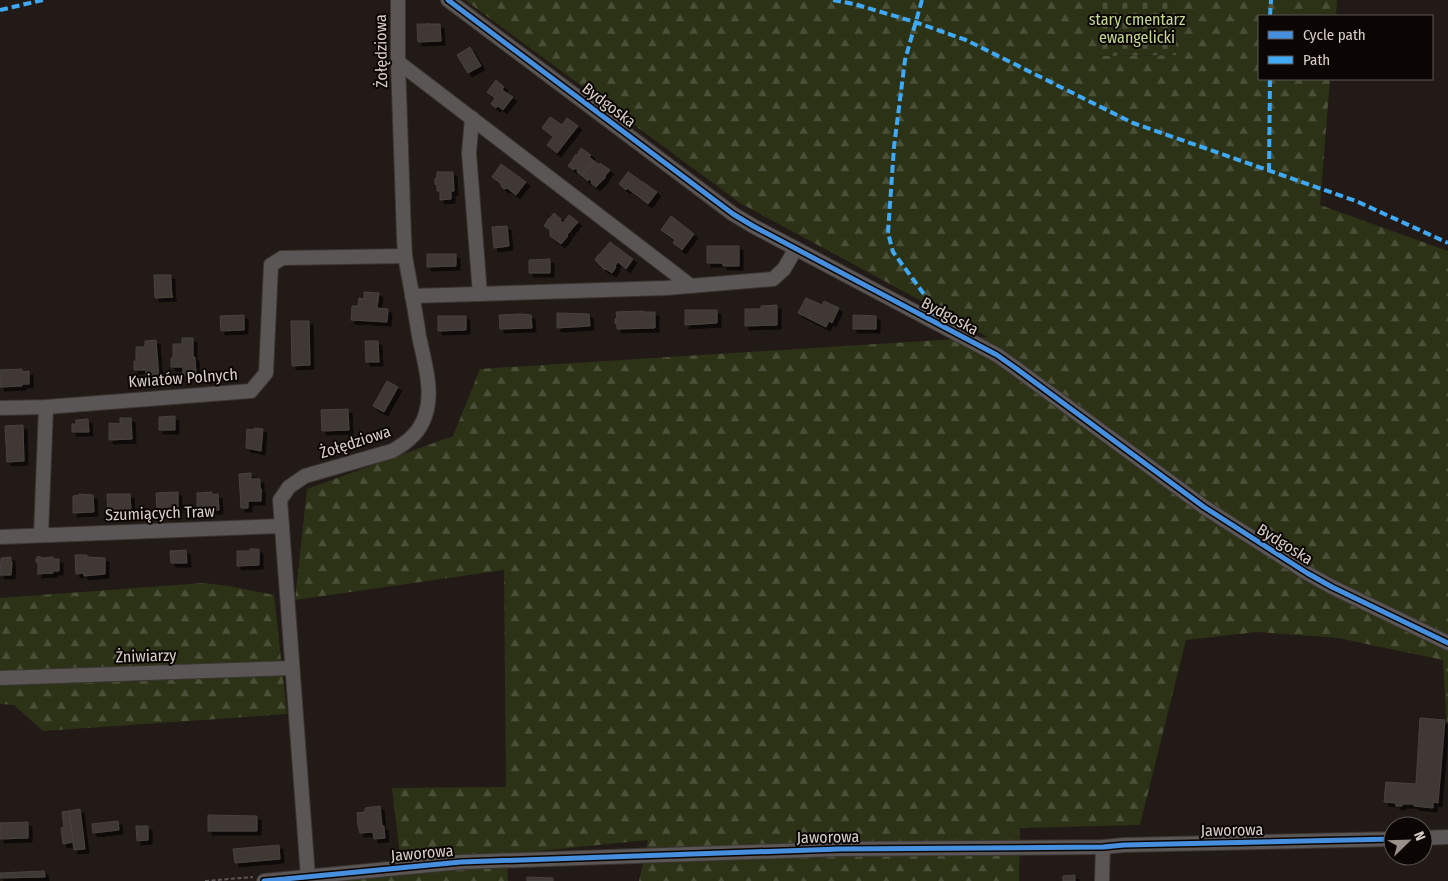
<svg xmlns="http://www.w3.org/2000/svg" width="1448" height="881" font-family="'Fira Sans Condensed',sans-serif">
<defs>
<pattern id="forest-firs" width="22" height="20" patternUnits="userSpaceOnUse" patternTransform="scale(1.25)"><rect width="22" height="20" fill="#2c3216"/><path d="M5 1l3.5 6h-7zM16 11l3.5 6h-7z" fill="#4a4f37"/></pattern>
<pattern id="cemetery-stones" width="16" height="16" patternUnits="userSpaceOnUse" patternTransform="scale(1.25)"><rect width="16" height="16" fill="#2c3216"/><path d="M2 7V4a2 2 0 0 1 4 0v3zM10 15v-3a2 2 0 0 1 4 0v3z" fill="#4a4f37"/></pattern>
<filter id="shadow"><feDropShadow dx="4" dy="4" stdDeviation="0" flood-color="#0009"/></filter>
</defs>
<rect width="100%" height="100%" fill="#221a16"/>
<g fill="url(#forest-firs)">
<path d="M465 0H1097L1098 56 1176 55 1175 0H1337L1336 16H1259V79H1330L1320 205 1448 251V749L1443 660 1338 638 1257 632 1186 640 1140 825 1020 828 1019 881H639L648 840 507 854 508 881H335L402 873 392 788 506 787 504 570 295 600 307 489 453 436 480 369 988 337 740 203Z"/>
<path d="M204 583 229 586 274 595 287 714 43 731 14 705 0 704V598Z"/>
</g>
<path fill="url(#cemetery-stones)" d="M1097 0H1175L1176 55 1098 56Z"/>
<g fill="#3f3934" stroke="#48423d" filter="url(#shadow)">
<path d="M427 23 428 24H440L441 41 418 42 417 24H427Z"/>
<path d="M470 47 481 66 468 73 457 55Z"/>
<path d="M496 80 504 87 502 90 513 97 503 110 498 106 496 108 491 104 495 98 487 92Z"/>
<path d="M550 117 562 125 567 118 578 126 557 153 547 145 553 137 542 128Z"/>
<path d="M581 148 591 155 589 157 594 161 582 176 577 172 578 170 575 168 574 170 568 166 573 159 575 155H577Z"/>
<path d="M594 161 599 165 600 163 610 170 605 176V178L596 187 591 183 592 181 589 179 588 181 582 176Z"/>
<path d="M501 164 526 182 516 195 507 188 504 189 501 186V184L492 177Z"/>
<path d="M437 172H453L454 191H451V199L440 200V191H437V186L435 184V179L437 177Z"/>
<path d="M628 172 657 192 648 204 627 188 626 190 619 184Z"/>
<path d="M554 213 561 219 560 220 563 223 569 215 578 222 567 235 568 236 561 244 550 236V230L544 226 548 220V219H549Z"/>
<path d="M671 216 694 234 682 250 673 243 675 240 661 230Z"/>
<path d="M507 226 509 246 494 248 492 227Z"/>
<path d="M610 242 633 259 626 269 618 262 615 266 616 267 612 273 606 269 605 270 595 260 598 255H599Z"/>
<path d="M707 246H739V266H723V263H707Z"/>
<path d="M427 254H456V266L427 267Z"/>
<path d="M550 259V273H529V260Z"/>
<path d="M154 275H171V281L172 282H171L172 296 173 297 155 298Z"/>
<path d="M364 292 379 293 377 308 388 309 387 322 351 320 352 306H358L359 298 364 299Z"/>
<path d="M806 298 822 305 824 301 839 308 832 323 829 321 826 327 798 313Z"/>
<path d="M777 305V325L745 326V309H761V306Z"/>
<path d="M685 310H717V323L685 325Z"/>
<path d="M643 311V312H655V328L617 329V325L615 323V319L617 317 616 312Z"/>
<path d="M557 313 589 314 590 326 557 328Z"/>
<path d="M521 314 531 315 532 328 500 329 499 315Z"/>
<path d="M244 315V330L221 331 220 316Z"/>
<path d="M853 315 876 316V329H853Z"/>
<path d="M438 316H466V330L438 331Z"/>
<path d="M291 321H309L310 365 292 366Z"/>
<path d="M182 338H193V357H195L196 375H183V367H171V358H173V344H182Z"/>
<path d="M156 340 159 378H146V370H134V361H136V347H145V341Z"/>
<path d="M365 341H378L379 362H366Z"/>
<path d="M22 369V372L29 371V384H22V386L0 387V370Z"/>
<path d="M387 381 398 387 384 412 373 406Z"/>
<path d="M348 409 349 430 322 431 321 410Z"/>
<path d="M175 416V430H159V417Z"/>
<path d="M120 418H131L132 439 109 440V423L120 424Z"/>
<path d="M88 419 89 432H72V424H76V420Z"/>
<path d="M23 425 24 461 7 462 5 426Z"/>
<path d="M254 428 263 429 261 451 246 448 247 429 254 430Z"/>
<path d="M251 473V479H260V487L262 491 261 493V501H248V508H241L239 474Z"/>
<path d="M178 492V509L157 510 156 493Z"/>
<path d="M212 492V495L218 494 219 510H212L211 508H197V493Z"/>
<path d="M79 494 93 495 94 512 73 513V496L79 495Z"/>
<path d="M107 494H130L131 511 108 512Z"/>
<path d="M250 549H259V565L237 566V551H250Z"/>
<path d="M186 550 187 563H171L170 551Z"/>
<path d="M75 555H87V557L105 558V574L84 576V573L76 574Z"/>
<path d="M38 556 43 558 53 557V559H59V571H53V573L37 574 38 573V563L36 562V559Z"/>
<path d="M11 557V562H12L11 575H0L1 558Z"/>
<path d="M1420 718 1445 720 1438 803 1433 802V808L1414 806V804H1402V806H1396V803L1384 802 1386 782 1416 784Z"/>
<path d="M380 806 382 826H384L385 838 374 839 373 832 360 833 357 821 358 820 357 813 365 812V808Z"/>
<path d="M80 809 85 849 74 850 69 811Z"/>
<path d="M69 811 73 842 63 844 61 828 64 827 62 812Z"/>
<path d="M208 815 257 816V831H208Z"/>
<path d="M118 821 119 830 93 833 92 824Z"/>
<path d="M28 822V838L0 839V823Z"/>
<path d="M136 826H148V840L137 841Z"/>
<path d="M279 845 280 859 235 863 233 849Z"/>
<path d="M44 871 45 877 0 878V873Z"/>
<path d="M1075 875V881H1063V876Z"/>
<path d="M527 877 553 878V881H527Z"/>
</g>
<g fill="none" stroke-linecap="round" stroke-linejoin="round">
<g stroke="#3b3430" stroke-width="16">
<g id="minor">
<path d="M448 0 733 214 753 226 997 355 1014 367 1204 507 1307 573 1332 587 1448 643"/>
<path d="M398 62 691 286"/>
<path d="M472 118 469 153 480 294"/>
<path d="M412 296 666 288 773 279 784 269 795 250"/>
<path d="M0 408 46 407 251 391 266 373 271 265 282 258 405 256"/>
<path d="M41 535 46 407"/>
<path d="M0 537 282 526"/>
<path d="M0 678 292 668"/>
<path d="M1423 838 1448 837"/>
<path d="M308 877 280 500 289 487 305 476 392 451C407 443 420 432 425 416 434 391 424 361 419 336 415 309 410 283 405 256L404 236 398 62V0"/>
<path d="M264 881 461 862 840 849 1103 847 1124 845 1393 839"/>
<path d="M1102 881 1103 847"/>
</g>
</g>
<path stroke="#5c5857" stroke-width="2" stroke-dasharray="4 2.5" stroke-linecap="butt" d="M205 881 253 877"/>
<use href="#minor" stroke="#5a5655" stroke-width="14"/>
<g stroke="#3fa9f5" stroke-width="4" stroke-dasharray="8 4" stroke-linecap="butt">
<path d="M833 0 854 4 915 22 966 40 1133 123 1356 201 1448 243"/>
<path d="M922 0 905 60 894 147 888 233 893 252 929 301 934 312 935 322"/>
<path d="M0 10 43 0"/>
<path d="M1270 16 1271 0"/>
<path d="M1269 171 1270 79"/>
</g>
<g stroke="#0b0604" stroke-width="8">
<g id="cycleway">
<path d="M448 0 733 214 753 226 997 355 1014 367 1204 507 1307 573 1332 587 1448 643"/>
<path d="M264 881 461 862 840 849 1103 847 1124 845 1393 839"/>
</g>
</g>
<use href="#cycleway" stroke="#468fdf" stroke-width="5"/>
</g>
<g text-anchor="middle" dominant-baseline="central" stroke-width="4" stroke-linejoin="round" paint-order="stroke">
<g font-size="16" fill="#c6d991" stroke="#0b0604">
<text x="1137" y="19">stary cmentarz<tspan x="1137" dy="18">ewangelicki</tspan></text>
</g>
<g font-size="16" fill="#d9cfc9" stroke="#0b0604">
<text transform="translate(381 51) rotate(-91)">Żołędziowa</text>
<text transform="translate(609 105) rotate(37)">Bydgoska</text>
<text transform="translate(950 316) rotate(28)">Bydgoska</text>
<text transform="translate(183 378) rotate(-4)">Kwiatów Polnych</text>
<text transform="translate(355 442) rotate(-18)">Żołędziowa</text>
<text transform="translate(160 513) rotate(-2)">Szumiących Traw</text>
<text transform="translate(1285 544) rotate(32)">Bydgoska</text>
<text transform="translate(146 656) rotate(-2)">Żniwiarzy</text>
<text transform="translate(1232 830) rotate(-1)">Jaworowa</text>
<text transform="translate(828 837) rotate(-1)">Jaworowa</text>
<text transform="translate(422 853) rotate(-5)">Jaworowa</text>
</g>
</g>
<rect x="1258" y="15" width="175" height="65" fill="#0b0604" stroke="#5d5653"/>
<rect x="1268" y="31" width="25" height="8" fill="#468fdf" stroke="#5d5653"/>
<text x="1303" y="40" font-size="15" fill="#d9cfc9">Cycle path</text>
<rect x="1268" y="56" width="25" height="8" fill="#3fa9f5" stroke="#5d5653"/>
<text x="1303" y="65" font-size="15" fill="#d9cfc9">Path</text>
<g transform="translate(1408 841) rotate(67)"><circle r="24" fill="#0b0604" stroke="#5d5653"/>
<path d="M0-4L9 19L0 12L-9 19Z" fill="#99908a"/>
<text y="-8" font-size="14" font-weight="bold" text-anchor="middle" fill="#d9cfc9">N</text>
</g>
</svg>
